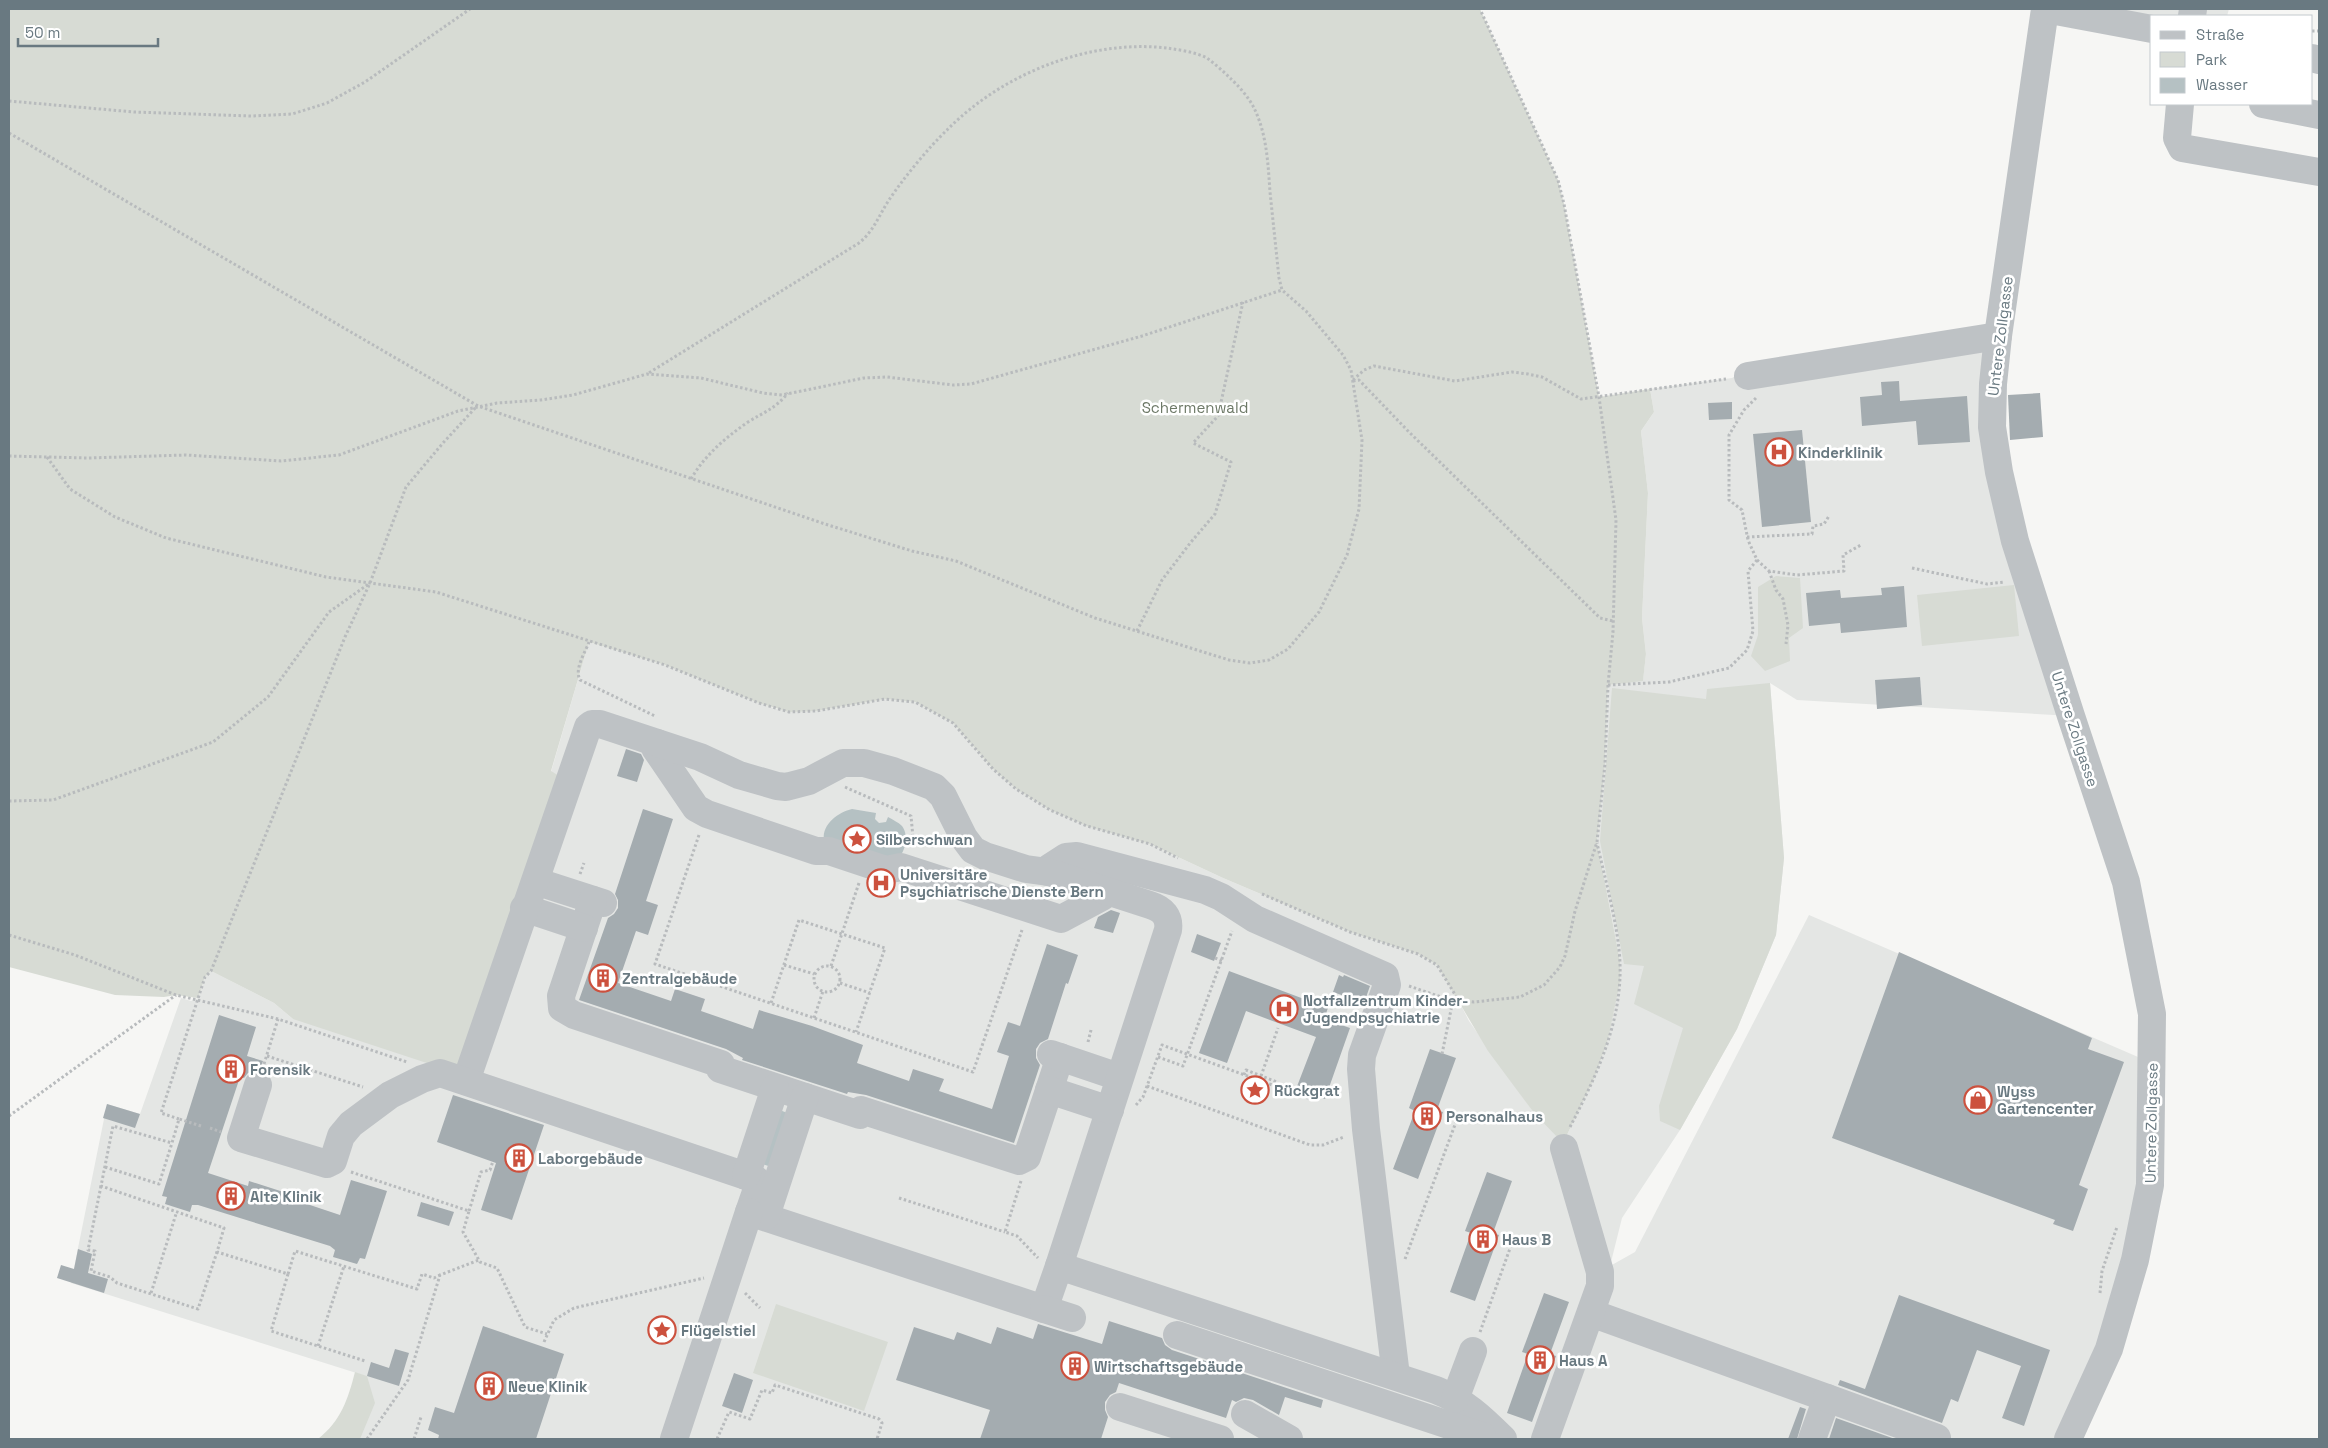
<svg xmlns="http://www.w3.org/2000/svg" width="2328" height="1448" font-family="'Space Grotesk',sans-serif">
<rect width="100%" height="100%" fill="#f6f6f4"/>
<g fill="#e4e6e4">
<path d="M2045 9H2229L2227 16H2152Z"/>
<path d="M1984 327 1992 406 2071 716 1797 700 1770 683 1784 858 1776 935 1737 1029 1680 1130 1622 1218 1610 1266 1635 1252 1809 915 2152 1063 2136 1257 2057 1439H360L368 1383 366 1376 71 1283 107 1104 140 1114 181 998 191 1001 198 998 205 977 211 971 274 1003 293 1019 564 779 551 772 589 642 665 665 776 709 816 711 885 699 915 702 953 723 993 769 1016 789 1050 810 1150 844 1223 878 1350 932 1418 954 1437 965 1447 978 1469 1021 1534 1113 1565 1139 1594 1079 1608 1040 1620 982V961L1597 842 1605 764 1608 685 1643 680 1646 654 1642 618 1648 493 1641 431 1654 412 1650 389 1732 378 1754 365Z"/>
</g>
<g fill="#d7dbd4">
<path d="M9 9H1480L1558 180 1564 204 1599 397 1650 389 1654 412 1641 431 1648 493 1642 618 1646 654 1643 681 1608 685 1605 764 1597 842 1620 961V982L1608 1040 1594 1079 1565 1139 1560 1140 1534 1113 1488 1051 1437 965 1418 954 1350 932 1223 878 1150 844 1087 826 1050 810 1016 789 993 769 953 723 915 702 885 699 816 711 789 712 759 703 665 665 589 642 551 771 564 779 460 1063 445 1069 293 1019 274 1003 211 971 205 977 198 998 176 995 164 997 115 995 9 967Z"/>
<path d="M1776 576 1800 578 1803 628 1789 638 1790 661 1765 671 1751 656 1758 635V587Z"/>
<path d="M2014 585 2019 636 1922 646 1917 595Z"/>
<path d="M1770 683 1784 858 1776 935 1737 1029 1680 1130 1660 1121 1659 1106 1683 1028 1634 1004 1644 966 1624 964 1600 841 1612 688 1706 699 1707 689Z"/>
<path d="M776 1304 888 1342 864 1411 753 1373Z"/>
<path d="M355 1372 367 1376 375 1403 360 1439H318C341 1421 348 1399 355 1372Z"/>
</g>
<g fill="#b5c1c3">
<path d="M852 809 876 813 875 819 879 823 886 822 888 817C893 820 898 822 902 826 909 835 906 852 897 859L824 839C822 824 839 812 852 809Z"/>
<path d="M774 1108 793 1115 775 1168 756 1162Z"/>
</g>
<g fill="#a4acb0">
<path d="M1899 381 1900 401 1967 396 1970 442 1918 445 1916 421 1862 426 1860 397 1882 395 1881 382Z"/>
<path d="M2040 393 2043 437 2010 440 2008 395Z"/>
<path d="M1732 402V419L1709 420 1708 403Z"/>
<path d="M1802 430 1811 522 1762 527 1753 434Z"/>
<path d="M1904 586 1907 627 1841 633 1840 623 1809 626 1806 593 1840 590 1841 598 1882 595 1881 588Z"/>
<path d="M1920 677 1922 705 1877 709 1875 680Z"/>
<path d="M626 749 641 754 644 760 637 782 617 776Z"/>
<path d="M643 809 673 819 646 901 658 905 648 935 636 931 618 983 671 1001 675 989 705 999 701 1011 753 1029 759 1010 812 1026 863 1045 857 1063 909 1081 913 1069 944 1079 939 1091 992 1109 1009 1056 997 1052 1008 1022 1020 1026 1047 944 1078 955 1068 984 1066 983 1048 1039 1040 1043 1036 1049V1058L1040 1065 1014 1143 866 1095 848 1092 847 1094 742 1060 743 1058 726 1049 579 1000 608 918 614 914 618 908V900L615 894Z"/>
<path d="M1111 910 1120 913 1113 933 1094 928 1098 917Z"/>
<path d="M1197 934 1221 943 1214 961 1191 952Z"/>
<path d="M1899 952 2092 1038 2088 1049 2124 1062 2079 1185 2088 1189 2073 1231 2053 1224 2055 1220 1832 1138Z"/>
<path d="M1229 971 1328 1008 1324 1019 1350 1028 1325 1099 1296 1089 1316 1037 1246 1011 1227 1063 1199 1053Z"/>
<path d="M1339 975 1343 977 1344 975 1370 986 1364 1003 1333 992Z"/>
<path d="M219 1015 256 1027 247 1056 263 1061 260 1070 248 1073 244 1078 240 1077 208 1173 248 1186 249 1181 302 1198 301 1202 340 1215 351 1180 387 1191 365 1259 360 1258 357 1264 333 1257 335 1250 330 1246 198 1205H192L190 1212 165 1204 167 1197 162 1196Z"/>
<path d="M1430 1049 1456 1058 1437 1110 1443 1112 1418 1179 1393 1169 1415 1111 1409 1108Z"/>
<path d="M453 1095 544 1125 512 1220 481 1210 496 1163 437 1142Z"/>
<path d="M107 1104 140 1114 135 1128 103 1118Z"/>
<path d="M1487 1172 1512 1181 1493 1233 1499 1235 1475 1301 1450 1292 1471 1233 1465 1231Z"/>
<path d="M421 1202 454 1212 449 1226 417 1216Z"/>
<path d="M78 1249 92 1254 88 1273 108 1279 104 1293 57 1278 61 1265 74 1269Z"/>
<path d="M1544 1293 1569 1302 1550 1354 1556 1356 1532 1422 1507 1413 1528 1354 1522 1352Z"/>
<path d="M1899 1295 2050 1350 2024 1426 2002 1418 2021 1366 1977 1350 1958 1402 1951 1399 1942 1423 1838 1385 1840 1380 1865 1389Z"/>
<path d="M1109 1321 1162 1338 1165 1345 1172 1350 1323 1400 1321 1408 1285 1397 1279 1415 1253 1400 1244 1398 1236 1402 1232 1400 1226 1418 1119 1383 1116 1392 1110 1395 1105 1402V1410L1108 1417 1101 1439H980L990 1410 896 1380 914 1327 954 1340 957 1332 991 1344 997 1327 1033 1339 1038 1324 1102 1344Z"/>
<path d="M483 1326 564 1354 536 1439H438L439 1435 428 1430 435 1407 454 1413Z"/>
<path d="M395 1349 409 1353 399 1386 367 1376 371 1362 389 1368Z"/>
<path d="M734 1373 753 1380 742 1413 722 1406Z"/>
<path d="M1800 1407 1806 1409 1797 1439H1788Z"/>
<path d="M1836 1418 1895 1439H1829Z"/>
</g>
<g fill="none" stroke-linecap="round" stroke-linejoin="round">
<g stroke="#b8bbbd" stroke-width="3" stroke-dasharray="2.5 2.5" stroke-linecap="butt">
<path d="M2312 31H2319"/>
<path d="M9 101 134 112 251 116 292 114 327 103 365 82 470 9"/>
<path d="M9 133 478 406 825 524 912 551 956 561 1095 618 1229 660 1250 663 1269 660 1288 649 1319 612 1347 555 1359 509 1362 440 1351 370 1343 355 1306 311 1282 290 1279 278C1276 249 1273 221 1270 192 1268 164 1267 136 1255 110 1250 99 1239 86 1230 78 1223 71 1215 64 1207 58 1195 52 1180 50 1167 48 1088 39 1002 74 947 130 929 147 902 180 889 200 879 215 874 231 859 243L647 374"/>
<path d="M1353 380 1364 370 1374 366 1455 381 1512 372 1528 374 1542 377 1581 399 1726 379"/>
<path d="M1353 381 1359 380 1409 432 1600 618 1613 621"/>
<path d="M9 456 88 458 186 455 281 461 339 455 458 411 497 403 541 400 573 395 647 374 701 378 763 393 782 395 864 378 887 377 953 385 971 384 1142 336 1282 290"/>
<path d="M47 457 70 489 115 517 166 538 326 577 436 592 665 665 759 703 789 712 816 711 885 699 915 702 953 723 993 769 1016 789 1050 810 1087 826 1150 844 1178 858"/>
<path d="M691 479C705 455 725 438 748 422 764 412 775 409 788 393"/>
<path d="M1747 537 1812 534 1813 526 1824 524 1829 516"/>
<path d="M1757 560 1769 571 1797 575 1844 571 1843 555 1861 545"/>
<path d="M1912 568 1987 584 2005 582"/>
<path d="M1769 571 1776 590 1783 599 1788 625 1786 644"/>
<path d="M1137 631 1162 580 1191 542 1215 514 1231 462 1193 443 1218 416 1243 302"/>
<path d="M589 642C585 653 574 669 580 680L655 716"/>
<path d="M1608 685 1669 682 1729 668 1747 650 1753 631 1748 571 1757 560 1748 540 1742 510 1729 500V435L1744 410 1756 398"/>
<path d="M845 787 911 816 914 848"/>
<path d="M9 801 53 800 213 742 268 697 329 612 370 583"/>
<path d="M699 835 655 964 973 1072 1022 930"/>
<path d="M580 874 584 863"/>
<path d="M1262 894 1350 932 1418 954 1437 965 1459 1001"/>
<path d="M9 935 75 955 176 995 278 1019 407 1062"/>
<path d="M1215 958 1222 961"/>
<path d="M784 965 814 974"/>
<circle cx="827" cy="979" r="13"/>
<path d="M831 966 859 883"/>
<path d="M840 983 870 993"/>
<path d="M1409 986 1444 998 1474 1002 1520 997 1544 985 1560 967 1565 956 1575 911 1597 842 1605 764 1608 685 1613 632 1616 520 1599 397 1564 204 1558 180 1480 9"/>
<path d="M771 1003 799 920 885 948 856 1032"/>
<path d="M814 1018 823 991"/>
<path d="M1088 1042 1091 1030"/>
<path d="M1442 1054 1453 1000"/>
<path d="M267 1056 363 1087"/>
<path d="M1158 1057 1183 1066 1232 931"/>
<path d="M264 1064 278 1019"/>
<path d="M1244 1075 1246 1070 1277 1082 1276 1087"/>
<path d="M1261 1076 1278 1028"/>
<path d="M1147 1086 1310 1145H1323L1344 1137"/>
<path d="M1136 1105 1143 1097 1162 1045 1308 1098"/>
<path d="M9 1116 176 995"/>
<path d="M179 1119 161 1113 205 977 211 971 345 637 370 583 406 487 443 443 477 406"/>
<path d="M201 1126 179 1119 172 1143 113 1126 101 1186 224 1228 217 1252 288 1274 295 1251 417 1289 422 1274 434 1278 440 1275"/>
<path d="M1570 1127C1596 1077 1622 1022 1620 964 1619 928 1605 879 1597 843"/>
<path d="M210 1128 221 1132"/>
<path d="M105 1167 159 1184 172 1143"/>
<path d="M351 1172 469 1211 463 1232 480 1262 497 1268 525 1327 547 1334"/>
<path d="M1021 1181 1005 1232 1017 1236 1038 1258"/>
<path d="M101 1186 88 1250 95 1251 91 1271 110 1277 117 1283 198 1309 217 1252"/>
<path d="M899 1198 1005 1232"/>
<path d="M469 1211 481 1172 490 1170 493 1161"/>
<path d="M1405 1259 1456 1122"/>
<path d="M288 1274 271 1331 365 1361"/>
<path d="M151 1293 176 1214"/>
<path d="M745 1293 760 1308"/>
<path d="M2100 1293 2102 1271 2117 1227"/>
<path d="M1480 1332 1513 1240"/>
<path d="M544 1342 554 1320 574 1308 704 1278"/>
<path d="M318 1346 344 1266"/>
<path d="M367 1439 408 1380 440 1275 479 1260"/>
<path d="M414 1439 421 1417"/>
<path d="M717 1439 729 1412 750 1419 762 1390 772 1393 775 1385 879 1419 882 1423 877 1439"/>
</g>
<g stroke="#bec2c5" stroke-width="28">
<path d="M2045 9 1998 336 1993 384 1992 427 1999 472 2015 541 2071 716 2126 882 2152 1014 2150 1185 2135 1260 2109 1349 2068 1439"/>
<path d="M2045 9 2152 29"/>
<path d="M2192 16 2193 9"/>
<path d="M2312 58 2319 60"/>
<path d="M2180 104 2177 138 2182 148 2319 172"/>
<path d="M2263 104 2319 115"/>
<path d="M1748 376 1998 336"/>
<path d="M657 743 655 748 696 808 707 814 816 851H829L886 870 901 867 1061 919 1102 897 1104 890"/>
<path d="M1048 872 1049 868 1066 857 1077 856 1205 890 1221 897 1255 919 1385 976 1387 985 1362 1055 1361 1069 1366 1129 1396 1376"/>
<path d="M541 883 603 903"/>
<path d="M593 900 561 996 562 1008 574 1015 721 1064 720 1069 860 1115 861 1110 1019 1161 1027 1157 1060 1057"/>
<path d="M524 908 584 928"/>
<path d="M1051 1054 1113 1075"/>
<path d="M466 1081 588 727 592 724H600L700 757 739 775 777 786 786 787 809 781 843 763H864L893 771 934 787 943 796 964 838 973 850 985 856 1026 869 1048 872 1150 905C1163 909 1170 917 1168 930L1059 1266"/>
<path d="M258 1085 241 1138 327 1164 333 1161 341 1136 351 1124 390 1095 422 1079 440 1073 755 1179 758 1186 749 1212 1044 1309 1059 1266 1436 1390C1464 1401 1482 1418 1503 1439"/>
<path d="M1049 1090 1110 1110"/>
<path d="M746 1176 775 1088"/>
<path d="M766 1216 805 1097"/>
<path d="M1044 1309 1072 1318"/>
<path d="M1591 1313 1827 1398 1812 1439"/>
<path d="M1177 1335 1482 1436"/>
<path d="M1827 1398 1937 1438"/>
<path d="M1455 1399 1473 1351"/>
<path d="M1120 1407 1220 1439"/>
<path d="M1245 1414 1289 1439"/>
<path d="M674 1439 749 1212"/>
<path d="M1545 1439 1600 1286V1272L1564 1148"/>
</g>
</g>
<defs>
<g id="hospital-ring" transform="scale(1.4375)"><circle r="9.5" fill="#fff" stroke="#cc513e" stroke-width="1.5"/><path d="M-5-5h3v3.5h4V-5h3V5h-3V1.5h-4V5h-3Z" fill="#cc513e"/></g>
<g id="sight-ring" transform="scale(1.4375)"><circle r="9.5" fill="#fff" stroke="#cc513e" stroke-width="1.5"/><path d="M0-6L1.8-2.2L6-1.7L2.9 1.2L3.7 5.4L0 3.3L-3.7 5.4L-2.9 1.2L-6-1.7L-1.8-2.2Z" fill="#cc513e"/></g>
<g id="building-ring" transform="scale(1.4375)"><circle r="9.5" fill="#fff" stroke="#cc513e" stroke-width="1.5"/><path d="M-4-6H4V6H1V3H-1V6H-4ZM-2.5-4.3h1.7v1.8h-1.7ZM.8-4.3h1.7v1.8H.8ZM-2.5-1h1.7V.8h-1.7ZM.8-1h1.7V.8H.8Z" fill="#cc513e"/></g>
<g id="shop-ring" transform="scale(1.4375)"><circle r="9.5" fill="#fff" stroke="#cc513e" stroke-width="1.5"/><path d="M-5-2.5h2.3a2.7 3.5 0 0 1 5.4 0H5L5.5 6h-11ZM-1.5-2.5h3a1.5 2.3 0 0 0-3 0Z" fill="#cc513e"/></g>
</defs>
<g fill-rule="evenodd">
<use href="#hospital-ring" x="1779" y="452"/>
<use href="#sight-ring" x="857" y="839"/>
<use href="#hospital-ring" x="881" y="883"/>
<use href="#building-ring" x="603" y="978"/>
<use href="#hospital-ring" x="1284" y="1009"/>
<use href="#building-ring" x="231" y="1069"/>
<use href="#sight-ring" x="1255" y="1090"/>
<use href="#shop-ring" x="1978" y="1100"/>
<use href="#building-ring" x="1427" y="1116"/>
<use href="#building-ring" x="519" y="1158"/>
<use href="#building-ring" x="231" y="1196"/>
<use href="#building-ring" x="1483" y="1239"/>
<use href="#sight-ring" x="662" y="1330"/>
<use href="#building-ring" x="1540" y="1360"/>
<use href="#building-ring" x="1075" y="1366"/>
<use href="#building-ring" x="489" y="1386"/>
</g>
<g text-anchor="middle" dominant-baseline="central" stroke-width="5" stroke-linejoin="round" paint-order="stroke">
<g font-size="15" fill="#697981" stroke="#fff">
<text transform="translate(2000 336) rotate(-83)">Untere Zollgasse</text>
<text transform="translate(2075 729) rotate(72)">Untere Zollgasse</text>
<text transform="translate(2151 1123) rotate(-89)">Untere Zollgasse</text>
</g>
<g font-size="15" fill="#6d7967" stroke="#fff">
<text x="1195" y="407">Schermenwald</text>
</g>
<g font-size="15" font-weight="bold" fill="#697981" stroke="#fff" text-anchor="start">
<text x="1798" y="452">Kinderklinik</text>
<text x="876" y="839">Silberschwan</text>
<text x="900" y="874">Universitäre<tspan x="900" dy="17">Psychiatrische Dienste Bern</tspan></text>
<text x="622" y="978">Zentralgebäude</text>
<text x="1303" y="1000">Notfallzentrum Kinder-<tspan x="1303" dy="17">Jugendpsychiatrie</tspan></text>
<text x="250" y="1069">Forensik</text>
<text x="1274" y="1090">Rückgrat</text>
<text x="1997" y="1091">Wyss<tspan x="1997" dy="17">Gartencenter</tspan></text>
<text x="1446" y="1116">Personalhaus</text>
<text x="538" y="1158">Laborgebäude</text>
<text x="250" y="1196">Alte Klinik</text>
<text x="1502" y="1239">Haus B</text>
<text x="681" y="1330">Flügelstiel</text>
<text x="1559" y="1360">Haus A</text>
<text x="1094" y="1366">Wirtschaftsgebäude</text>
<text x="508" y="1386">Neue Klinik</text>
</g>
</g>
<rect width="2328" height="1448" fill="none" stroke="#697981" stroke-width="20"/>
<rect x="2150" y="15" width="162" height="90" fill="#ffffff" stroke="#c3c9cd"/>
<rect x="2160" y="31" width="25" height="8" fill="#bec2c5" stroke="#c3c9cd"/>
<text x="2196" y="40" font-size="15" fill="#697981">Straße</text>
<rect x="2160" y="52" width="25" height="15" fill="#d7dbd4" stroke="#c3c9cd"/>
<text x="2196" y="65" font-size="15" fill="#697981">Park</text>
<rect x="2160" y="78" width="25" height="15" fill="#b5c1c3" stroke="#c3c9cd"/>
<text x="2196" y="90" font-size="15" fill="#697981">Wasser</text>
<path d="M18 38v8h140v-8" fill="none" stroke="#697981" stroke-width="2.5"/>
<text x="25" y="38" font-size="15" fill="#697981" stroke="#ffffff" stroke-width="4" paint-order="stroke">50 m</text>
</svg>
